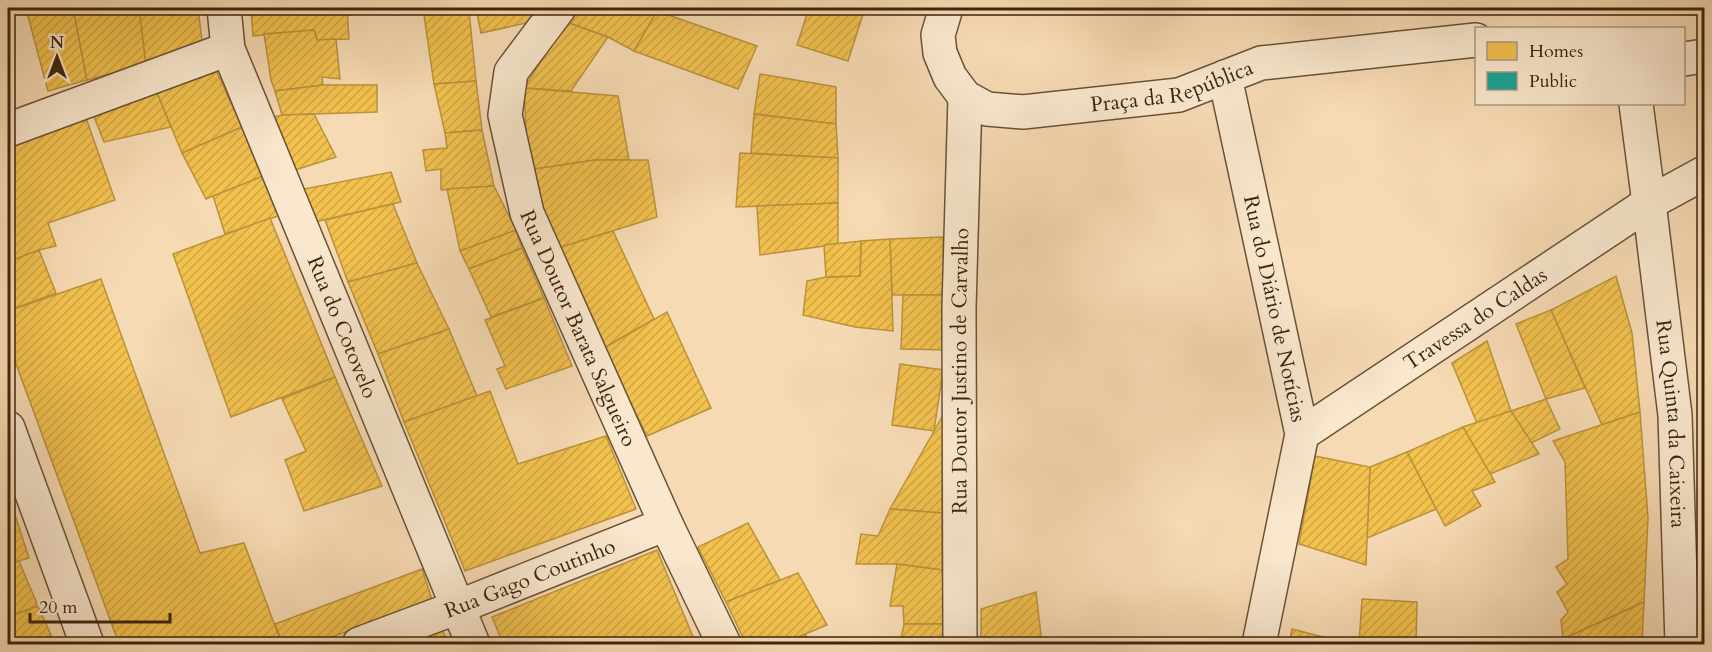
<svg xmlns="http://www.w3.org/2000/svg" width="1712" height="652" font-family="Cardo,serif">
<defs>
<pattern id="homes-hatch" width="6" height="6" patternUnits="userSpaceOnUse" patternTransform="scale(1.5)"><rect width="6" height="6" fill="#f2c14e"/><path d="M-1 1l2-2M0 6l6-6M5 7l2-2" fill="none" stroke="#d0a643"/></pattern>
<pattern id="public-hatch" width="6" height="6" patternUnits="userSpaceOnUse" patternTransform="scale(1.5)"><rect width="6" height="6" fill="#17a398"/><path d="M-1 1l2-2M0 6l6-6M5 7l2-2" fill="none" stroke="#16857a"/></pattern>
</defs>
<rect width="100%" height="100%" fill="#f6dab3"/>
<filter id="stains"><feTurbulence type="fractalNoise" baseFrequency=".00333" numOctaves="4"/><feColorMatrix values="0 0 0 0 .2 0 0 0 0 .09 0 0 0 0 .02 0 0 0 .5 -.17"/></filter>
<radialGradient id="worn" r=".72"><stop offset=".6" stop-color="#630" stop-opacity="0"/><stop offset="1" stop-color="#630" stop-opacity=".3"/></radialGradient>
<g fill="url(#homes-hatch)" stroke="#bb923b" stroke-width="1.5">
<path d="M40 8H73L87 80 48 91 26 9Z"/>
<path d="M73 8H139L146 64 87 80Z"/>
<path d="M139 8H198L202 41 146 64Z"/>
<path d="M251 8H347L349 39 317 40 314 30 253 36Z"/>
<path d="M394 8H433L395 15Z"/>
<path d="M476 8H537L540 20 481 33Z"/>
<path d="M580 8H645L657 11 634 51 608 37 566 22Z"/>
<path d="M809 8H865L848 61 797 45Z"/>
<path d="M469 11 476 81 434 84 424 15Z"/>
<path d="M657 11 757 46 738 89 634 51Z"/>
<path d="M566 22 608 37 571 91 524 88Z"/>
<path d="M314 30 317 40 336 39 340 79 322 77 323 85 275 91 271 80 264 34Z"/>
<path d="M216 70 242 127 182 153 157 93Z"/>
<path d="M760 74 836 87V124L754 114Z"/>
<path d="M476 81 482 130 445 133 434 84Z"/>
<path d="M323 85H377V112L282 115 275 91Z"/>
<path d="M524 88 618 96 629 160H595L528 170Z"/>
<path d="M157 93 171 127 104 142 93 114Z"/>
<path d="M314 114 336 157 292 171 270 118 282 115Z"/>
<path d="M754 114 836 124 838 158 751 153Z"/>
<path d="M86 118 115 200 48 223 56 246 39 250 8 262V146Z"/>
<path d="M242 127 266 175 206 199 182 153Z"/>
<path d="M482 130 494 186 441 190V169L426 171 423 150 447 148 445 133Z"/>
<path d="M740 153 838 158V203L736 207Z"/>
<path d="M595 160H648L657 217 555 249 528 170Z"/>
<path d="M391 172 401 202 310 223 299 190Z"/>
<path d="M266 175 284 214 225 234 213 196Z"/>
<path d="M494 186 516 230 460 251 447 189Z"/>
<path d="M1704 187V251H1701L1698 189Z"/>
<path d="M838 203V244L760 255 757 206Z"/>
<path d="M393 204 417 263 348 282 325 220Z"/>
<path d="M270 218 335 377 231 417 173 254Z"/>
<path d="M516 230 522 248 469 269 460 251Z"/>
<path d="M613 231 654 319 604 348 555 249Z"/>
<path d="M943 237 945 295H892L890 239Z"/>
<path d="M890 239 893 331 855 327 803 315 807 281 826 277 860 276 861 241Z"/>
<path d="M861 241 860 276 826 277 824 245Z"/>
<path d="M522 248 544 298 491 317 469 269Z"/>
<path d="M39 250 56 293 8 311V262Z"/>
<path d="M417 263 449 329 378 354 348 282Z"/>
<path d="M1616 276 1632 333 1640 412 1602 425 1551 310Z"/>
<path d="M101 279 200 553 244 543 280 639 263 644H119L8 342V311Z"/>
<path d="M903 295H945L948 350 901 349Z"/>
<path d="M544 298 572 366 506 389 497 369 505 366 485 320Z"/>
<path d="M1551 310 1585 388 1546 399 1516 324Z"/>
<path d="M667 312 711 408 647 436 604 348Z"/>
<path d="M449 329 477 396 404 422 378 354Z"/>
<path d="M1487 341 1511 411 1477 423 1452 363Z"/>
<path d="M900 364 943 370 934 431 892 425Z"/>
<path d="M335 377 382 486 304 511 285 460 306 451 282 399Z"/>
<path d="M490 391 518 464 606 436 636 509 465 571 404 422Z"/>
<path d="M1546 399 1560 429 1531 443 1511 411Z"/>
<path d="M1511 411 1539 454 1490 474 1463 427Z"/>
<path d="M1640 412 1648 518 1644 602 1563 639 1561 620 1568 612 1557 592 1567 584 1556 567 1568 559 1565 462 1553 441Z"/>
<path d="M943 415 942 513 890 509 934 431Z"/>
<path d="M1463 427 1495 482 1472 491 1481 506 1445 526 1407 452Z"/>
<path d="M1407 452 1436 509 1367 538 1370 467Z"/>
<path d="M1315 456 1370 467 1366 565 1299 544Z"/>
<path d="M8 493 29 558 8 564Z"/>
<path d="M890 509 942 513V570L897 564H856L861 534 878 536Z"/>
<path d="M748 523 780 580 726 602 698 547Z"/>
<path d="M657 550 696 644H503L492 617Z"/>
<path d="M19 561 38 606 8 617V564Z"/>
<path d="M897 564 942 570 946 624H904L903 606H890Z"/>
<path d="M422 569 433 603 310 644H283L275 624Z"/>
<path d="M798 573 827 625 782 644H746L726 602Z"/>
<path d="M1036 592 1042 644H981V609Z"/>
<path d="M1362 599 1417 602 1416 644H1359Z"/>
<path d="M1644 602 1642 644H1563V639Z"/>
<path d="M38 606 55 644H8V617Z"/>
<path d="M904 624H946L945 644H900Z"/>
<path d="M441 628 449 644H405L404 643Z"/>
<path d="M1292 629 1343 642 1342 644H1289Z"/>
<path d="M805 634 811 644H782Z"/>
</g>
<path fill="url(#public-hatch)" stroke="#227d6f" stroke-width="1.5" d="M1687 8H1704V14L1688 15Z"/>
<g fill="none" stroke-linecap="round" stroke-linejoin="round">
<g stroke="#6a5237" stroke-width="36">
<g id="street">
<path id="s1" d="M224 8 228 49 473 644"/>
<path id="s2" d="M559 8 511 72 505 115 527 213 666 524 724 644"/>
<path id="s3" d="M946 8 938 35 940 53 950 77 965 97 987 109 1023 112 1179 95 1261 63 1476 40"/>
<path d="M1684 59 1704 56"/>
<path id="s4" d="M1225 77 1302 434 1259 644"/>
<path d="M1636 104 1649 203 1704 173"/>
<path d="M8 130 228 49"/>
<path d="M8 428 87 644"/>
<path id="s5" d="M1302 434 1649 203 1675 415 1682 644"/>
<path id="s6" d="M359 644 458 607 666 524"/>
<path id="s7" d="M960 644 959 308 965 97"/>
</g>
</g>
<use href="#street" stroke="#f9e7ce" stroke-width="33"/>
</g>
<g text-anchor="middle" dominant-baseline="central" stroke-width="6" stroke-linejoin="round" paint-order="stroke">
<g font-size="21" fill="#3c250e" stroke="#f9e7ce">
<text stroke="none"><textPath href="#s3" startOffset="310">Praça da República</textPath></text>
<text stroke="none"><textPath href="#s4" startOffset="237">Rua do Diário de Notícias</textPath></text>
<text stroke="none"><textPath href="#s5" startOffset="208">Travessa do Caldas</textPath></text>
<text stroke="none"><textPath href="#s1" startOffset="342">Rua do Cotovelo</textPath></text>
<text stroke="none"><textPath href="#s2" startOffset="350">Rua Doutor Barata Salgueiro</textPath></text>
<text stroke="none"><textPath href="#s7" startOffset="273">Rua Doutor Justino de Carvalho</textPath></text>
<text stroke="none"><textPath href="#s5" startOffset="639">Rua Quinta da Caixeira</textPath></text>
<text stroke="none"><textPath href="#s6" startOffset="183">Rua Gago Coutinho</textPath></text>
</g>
</g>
<rect width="1712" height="652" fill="none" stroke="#f6dab3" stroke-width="30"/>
<rect x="9" y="9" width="1694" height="634" fill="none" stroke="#3c250e" stroke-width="3"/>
<rect x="15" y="15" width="1682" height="622" fill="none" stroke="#3c250e" stroke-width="1.5"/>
<rect x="1475" y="27" width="210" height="78" fill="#f9e7ce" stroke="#ad9981" stroke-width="1.5"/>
<rect x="1487" y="42" width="30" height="18" fill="#f2c14e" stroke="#ad9981" stroke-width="1.5"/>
<text x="1529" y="57" font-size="18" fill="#3c250e">Homes</text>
<rect x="1487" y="72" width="30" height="18" fill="#17a398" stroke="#ad9981" stroke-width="1.5"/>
<text x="1529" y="87" font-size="18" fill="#3c250e">Public</text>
<g transform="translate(57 57)" stroke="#f9e7ce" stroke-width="4.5" paint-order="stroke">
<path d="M0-4.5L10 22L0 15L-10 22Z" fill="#3c250e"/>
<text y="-9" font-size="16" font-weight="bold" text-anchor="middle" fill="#3c250e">N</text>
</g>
<path d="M30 613v9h140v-9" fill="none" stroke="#3c250e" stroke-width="3"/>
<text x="39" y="613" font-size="18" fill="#3c250e" stroke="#f9e7ce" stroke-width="4.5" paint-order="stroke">20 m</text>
<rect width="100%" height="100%" filter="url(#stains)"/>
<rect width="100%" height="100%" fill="url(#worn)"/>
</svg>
